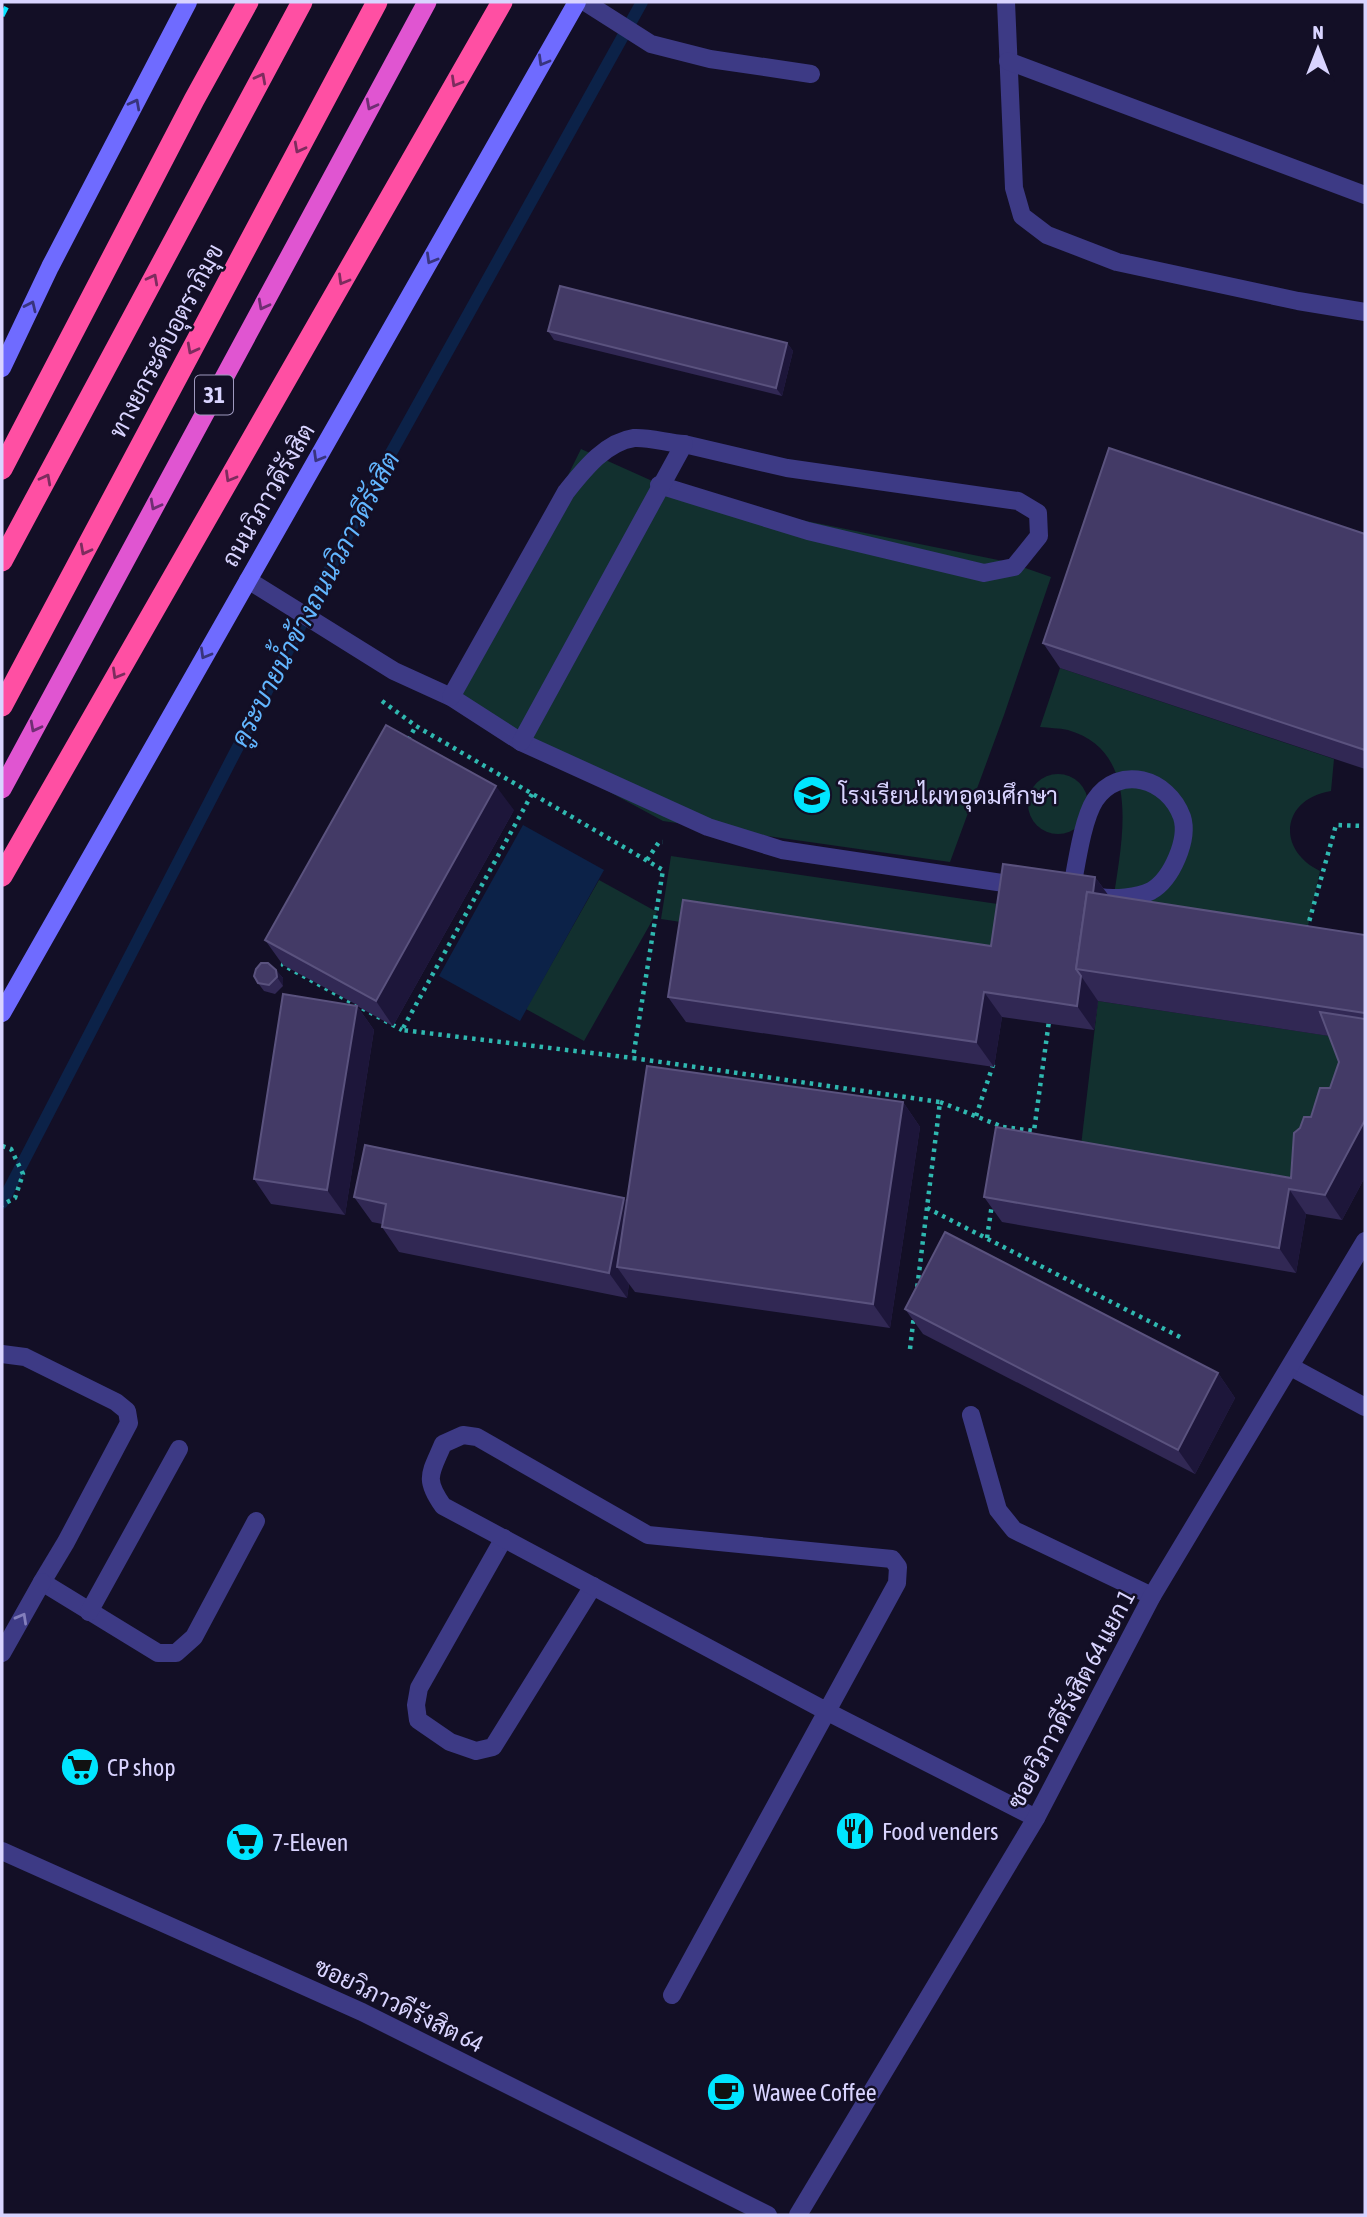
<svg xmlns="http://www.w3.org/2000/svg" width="1367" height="2217" font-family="'Asap Condensed',Sarabun,sans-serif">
<rect width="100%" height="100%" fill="#130f26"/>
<g fill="#12302f">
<path d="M581 449 688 497 1008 562 1051 577 1004 715 950 862 663 821 453 707Z"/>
<path d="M1060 668 1334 759 1331 791C1281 799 1276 850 1320 871L1306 935 1113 902C1121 844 1144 752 1068 730 1059 728 1049 728 1040 727Z"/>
<circle cx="1058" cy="804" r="30"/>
<path d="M671 856 1018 907 1008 971 661 919Z"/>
<path d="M599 880 657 912 584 1041 526 1009Z"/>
<path d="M1098 1001 1337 1037 1356 1087 1308 1202 1079 1163Z"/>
</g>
<path fill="#0c2248" d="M523 825 604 870 520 1021 439 976Z"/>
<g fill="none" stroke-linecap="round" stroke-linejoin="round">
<path stroke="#0c2248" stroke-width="12" d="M2 1203 376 480 642 2"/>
<g stroke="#2fb8b0" stroke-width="4.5" stroke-dasharray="3.5 5" stroke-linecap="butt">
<path d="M382 701 416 726 663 870 633 1058 940 1102 917 1289"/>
<path d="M408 740 416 726"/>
<path d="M532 794 402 1030 633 1058"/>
<path d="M647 860 659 842H663"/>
<path d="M1307 929 1336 825 1365 826"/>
<path d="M284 962 283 965 402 1030"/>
<path d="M940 1102 1003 1127V1130"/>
<path d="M976 1116 994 1062"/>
<path d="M1003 1127 1034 1131 1049 1021"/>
<path d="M2 1146 11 1149 23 1174 15 1198 2 1205"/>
<path d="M927 1208 1180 1337"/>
<path d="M987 1238 992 1204"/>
<path d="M910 1349 914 1315"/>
</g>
<g stroke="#3d3a85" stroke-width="18">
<path d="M585 2 651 44 710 59 811 74"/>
<path d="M1006 2 1014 188 1022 216 1047 235 1117 262 1298 301 1365 312"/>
<path d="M1008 61 1365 195"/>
<path d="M659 485 808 531 984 573 1014 567 1039 536 1038 513 1018 501 787 468 684 444"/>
<path d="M248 580 394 671 451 697 521 742 708 827 782 850 1023 886"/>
<path d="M451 697 566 492C583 471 605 442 634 438 649 437 668 443 684 444L521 742"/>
<path d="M1071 893C1076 868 1082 820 1095 800 1119 764 1168 778 1182 817 1189 839 1172 879 1151 891 1138 898 1113 899 1099 897"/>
<path d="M2 1354 25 1357 116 1402 127 1411 129 1423 66 1542 42 1582 158 1653H176L194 1637 256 1521"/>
<path d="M971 1415 998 1510 1014 1530 1152 1596"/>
<path d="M504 1538 419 1688 416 1705 418 1720 450 1742 476 1751 493 1747 593 1586"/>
<path d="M89 1612 179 1449"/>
<path d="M2 1653 42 1582"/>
<path d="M672 1995 897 1583 898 1567 892 1559 648 1535 477 1437 463 1435 443 1444C431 1473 423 1478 443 1506L826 1711 1036 1818"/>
</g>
<g stroke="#3d3a85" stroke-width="18">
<path d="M1291 1367 1365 1407"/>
<path d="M2 1851 362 2012 768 2215"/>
<path d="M798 2215 1036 1818 1152 1596 1365 1241"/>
</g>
<g stroke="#6f6bff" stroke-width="18">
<path d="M2 368 50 267 188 2"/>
<path d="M2 1013 577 2"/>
</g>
<path stroke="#e055d1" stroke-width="19" d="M2 789 427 2"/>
<g stroke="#ff4fa3" stroke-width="21">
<path d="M2 469 194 100 248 2"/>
<path d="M2 561 302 2"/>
<path d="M2 706 377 2"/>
<path d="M2 876 502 2"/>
</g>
<path stroke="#00e5ff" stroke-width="5" stroke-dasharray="10 9" stroke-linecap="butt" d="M2 16 9 2"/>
</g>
<g fill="#312854">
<path d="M548 331 787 343 793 351 782 396 554 340Z"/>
<path d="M1365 534V769L1060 668 1043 643Z"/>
<path d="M514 810 393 1026 357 1006 374 1030 345 1215 271 1204 254 1179 357 1005 283 965 265 940Z"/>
<path d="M1095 877 1109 896 1365 935V1177L1342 1220 1306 1214 1296 1273 1002 1222 984 1197 1291 1178 1300 1128 1311 1117 1330 1088 1339 1062 1329 1036 1098 1001 1094 1030 1002 1017 994 1067 686 1022 668 997 991 946Z"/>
<path d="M276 970 283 978V986L275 994 264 991 258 983Z"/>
<path d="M903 1102 920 1127 890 1328 635 1292 629 1284 627 1298 399 1252 382 1227V1224L372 1222 354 1197 624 1198 627 1202Z"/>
<path d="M905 1309 1218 1373 1235 1398 1195 1474 923 1334Z"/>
</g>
<g fill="#1d163a">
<path d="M787 343 793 351 782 396 776 388Z"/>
<path d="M496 786 514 810 393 1026 376 1001Z"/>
<path d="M1095 877 1113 902 1082 970Z"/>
<path d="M276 970 283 978V986L277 977Z"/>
<path d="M1081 976 1098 1001 1094 1030 1077 1006Z"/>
<path d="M984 992 1002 1017 994 1067 976 1042Z"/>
<path d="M357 1006 374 1030 345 1215 327 1190Z"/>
<path d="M903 1102 920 1127 890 1328 873 1304Z"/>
<path d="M1365 1120V1177L1342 1220 1325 1195Z"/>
<path d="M1289 1189 1306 1214 1296 1273 1279 1248Z"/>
<path d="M624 1198 641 1223 617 1267 629 1284 627 1298 609 1273Z"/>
<path d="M1218 1373 1235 1398 1195 1474 1178 1450Z"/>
</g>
<g fill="#433a66" stroke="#5a527e" stroke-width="2">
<path d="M560 286 787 343 776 388 548 331Z"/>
<path d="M1109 448 1365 534V750L1043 643Z"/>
<path d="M386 725 496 786 376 1001 265 940Z"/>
<path d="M1003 864 1095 877 1093 893 1087 892 1076 969 1081 976 1077 1006 984 992 976 1042 668 997 683 900 991 946Z"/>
<path d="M1087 892 1365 935V1013L1076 969Z"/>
<path d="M261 963H268L276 970 277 977 269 985 258 983 254 976 256 969Z"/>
<path d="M283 994 357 1006 327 1190 254 1179Z"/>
<path d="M1320 1012 1365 1019V1120L1325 1195 1289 1189 1279 1248 984 1197 996 1127 1291 1178 1294 1133 1300 1128 1304 1117H1311L1320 1088H1330L1339 1062Z"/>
<path d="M647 1066 903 1102 873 1304 617 1267Z"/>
<path d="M365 1145 624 1198 609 1273 382 1227 386 1204 354 1197Z"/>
<path d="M945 1232 1218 1373 1178 1450 905 1309Z"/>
</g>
<defs><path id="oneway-chevron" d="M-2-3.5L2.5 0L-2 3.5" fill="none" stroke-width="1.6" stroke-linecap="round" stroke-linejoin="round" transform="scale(1.75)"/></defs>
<g stroke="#38347d">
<use href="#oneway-chevron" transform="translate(543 61) rotate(120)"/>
<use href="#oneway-chevron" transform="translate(135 104) rotate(-62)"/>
<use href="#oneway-chevron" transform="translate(431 259) rotate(120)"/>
<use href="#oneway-chevron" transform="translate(31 306) rotate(-65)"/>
<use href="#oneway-chevron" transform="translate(318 457) rotate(120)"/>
<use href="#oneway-chevron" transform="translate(205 654) rotate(120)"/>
</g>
<g stroke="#7d2c5e">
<use href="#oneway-chevron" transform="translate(261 78) rotate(-62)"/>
<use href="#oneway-chevron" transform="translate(456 82) rotate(120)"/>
<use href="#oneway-chevron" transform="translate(299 148) rotate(118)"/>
<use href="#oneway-chevron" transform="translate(153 279) rotate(-62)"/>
<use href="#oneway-chevron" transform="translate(343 280) rotate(120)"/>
<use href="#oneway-chevron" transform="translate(192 349) rotate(118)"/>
<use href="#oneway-chevron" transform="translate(230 477) rotate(120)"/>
<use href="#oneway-chevron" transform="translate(46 479) rotate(-62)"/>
<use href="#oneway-chevron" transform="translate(85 550) rotate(118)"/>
<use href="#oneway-chevron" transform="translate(117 674) rotate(120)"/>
</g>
<g stroke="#6f2e73">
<use href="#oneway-chevron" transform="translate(371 105) rotate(118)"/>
<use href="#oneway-chevron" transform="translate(263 305) rotate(118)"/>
<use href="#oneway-chevron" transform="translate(155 505) rotate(118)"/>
<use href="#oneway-chevron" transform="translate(35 727) rotate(118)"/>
</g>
<use stroke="#837fbc" href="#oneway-chevron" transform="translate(22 1618) rotate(-61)"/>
<defs>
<g id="school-disc" transform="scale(2.0125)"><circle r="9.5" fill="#00e5ff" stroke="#130f26"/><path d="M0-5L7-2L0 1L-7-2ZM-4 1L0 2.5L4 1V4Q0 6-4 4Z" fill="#111"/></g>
<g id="supermarket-disc" transform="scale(2.0125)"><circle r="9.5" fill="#00e5ff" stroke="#130f26"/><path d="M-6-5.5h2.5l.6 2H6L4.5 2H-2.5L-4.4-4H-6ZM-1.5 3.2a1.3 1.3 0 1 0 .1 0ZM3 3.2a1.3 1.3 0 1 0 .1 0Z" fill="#111"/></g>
<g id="restaurant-disc" transform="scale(2.0125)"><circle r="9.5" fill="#00e5ff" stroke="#130f26"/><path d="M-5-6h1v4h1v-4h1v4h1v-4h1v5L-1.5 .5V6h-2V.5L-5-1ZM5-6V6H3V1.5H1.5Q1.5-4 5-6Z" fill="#111"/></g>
<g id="cafe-disc" transform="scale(2.0125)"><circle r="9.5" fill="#00e5ff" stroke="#130f26"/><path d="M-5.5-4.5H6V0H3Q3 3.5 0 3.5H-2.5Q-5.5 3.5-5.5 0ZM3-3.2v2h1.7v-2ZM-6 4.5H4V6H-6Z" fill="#111"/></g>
</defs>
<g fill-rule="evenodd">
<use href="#school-disc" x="812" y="795"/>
<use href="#supermarket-disc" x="80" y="1767"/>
<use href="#restaurant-disc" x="855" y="1831"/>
<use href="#supermarket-disc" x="245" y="1842"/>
<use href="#cafe-disc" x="726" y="2092"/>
</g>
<g text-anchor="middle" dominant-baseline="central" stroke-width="5" stroke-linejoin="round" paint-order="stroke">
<rect fill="#130f26" stroke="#9e99be" stroke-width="2" x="195" y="375.5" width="38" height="39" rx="5"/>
<g font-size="23" font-weight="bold" fill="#d9d4ff">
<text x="214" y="395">31</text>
</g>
<g font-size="24" fill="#d9d4ff" stroke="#130f26">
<text transform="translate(166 341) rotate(-62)">ทางยกระดับอุตราภิมุข</text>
<text transform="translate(268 495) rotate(-60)">ถนนวิภาวดีรังสิต</text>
<text transform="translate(1071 1699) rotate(-62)">ซอยวิภาวดีรังสิต 64 แยก 1</text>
<text transform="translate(399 2005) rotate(26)">ซอยวิภาวดีรังสิต 64</text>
</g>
<g font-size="24" fill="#d9d4ff" stroke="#130f26" text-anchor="start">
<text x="839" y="795">โรงเรียนไผทอุดมศึกษา</text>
<text x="107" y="1767">CP shop</text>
<text x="882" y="1831">Food venders</text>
<text x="272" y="1842">7-Eleven</text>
<text x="753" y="2092">Wawee Coffee</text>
</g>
<g font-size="26" font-style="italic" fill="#62b6ff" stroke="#130f26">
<text transform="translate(315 599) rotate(-62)">คูระบายน้ำข้างถนนวิภาวดีรังสิต</text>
</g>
</g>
<rect width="1367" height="2217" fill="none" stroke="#d9d4ff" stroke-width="7"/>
<g transform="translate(1318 49)" stroke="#130f26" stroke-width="5" paint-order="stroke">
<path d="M0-5L12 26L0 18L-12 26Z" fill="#d9d4ff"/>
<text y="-10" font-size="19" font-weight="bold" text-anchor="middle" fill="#d9d4ff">N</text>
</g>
</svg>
